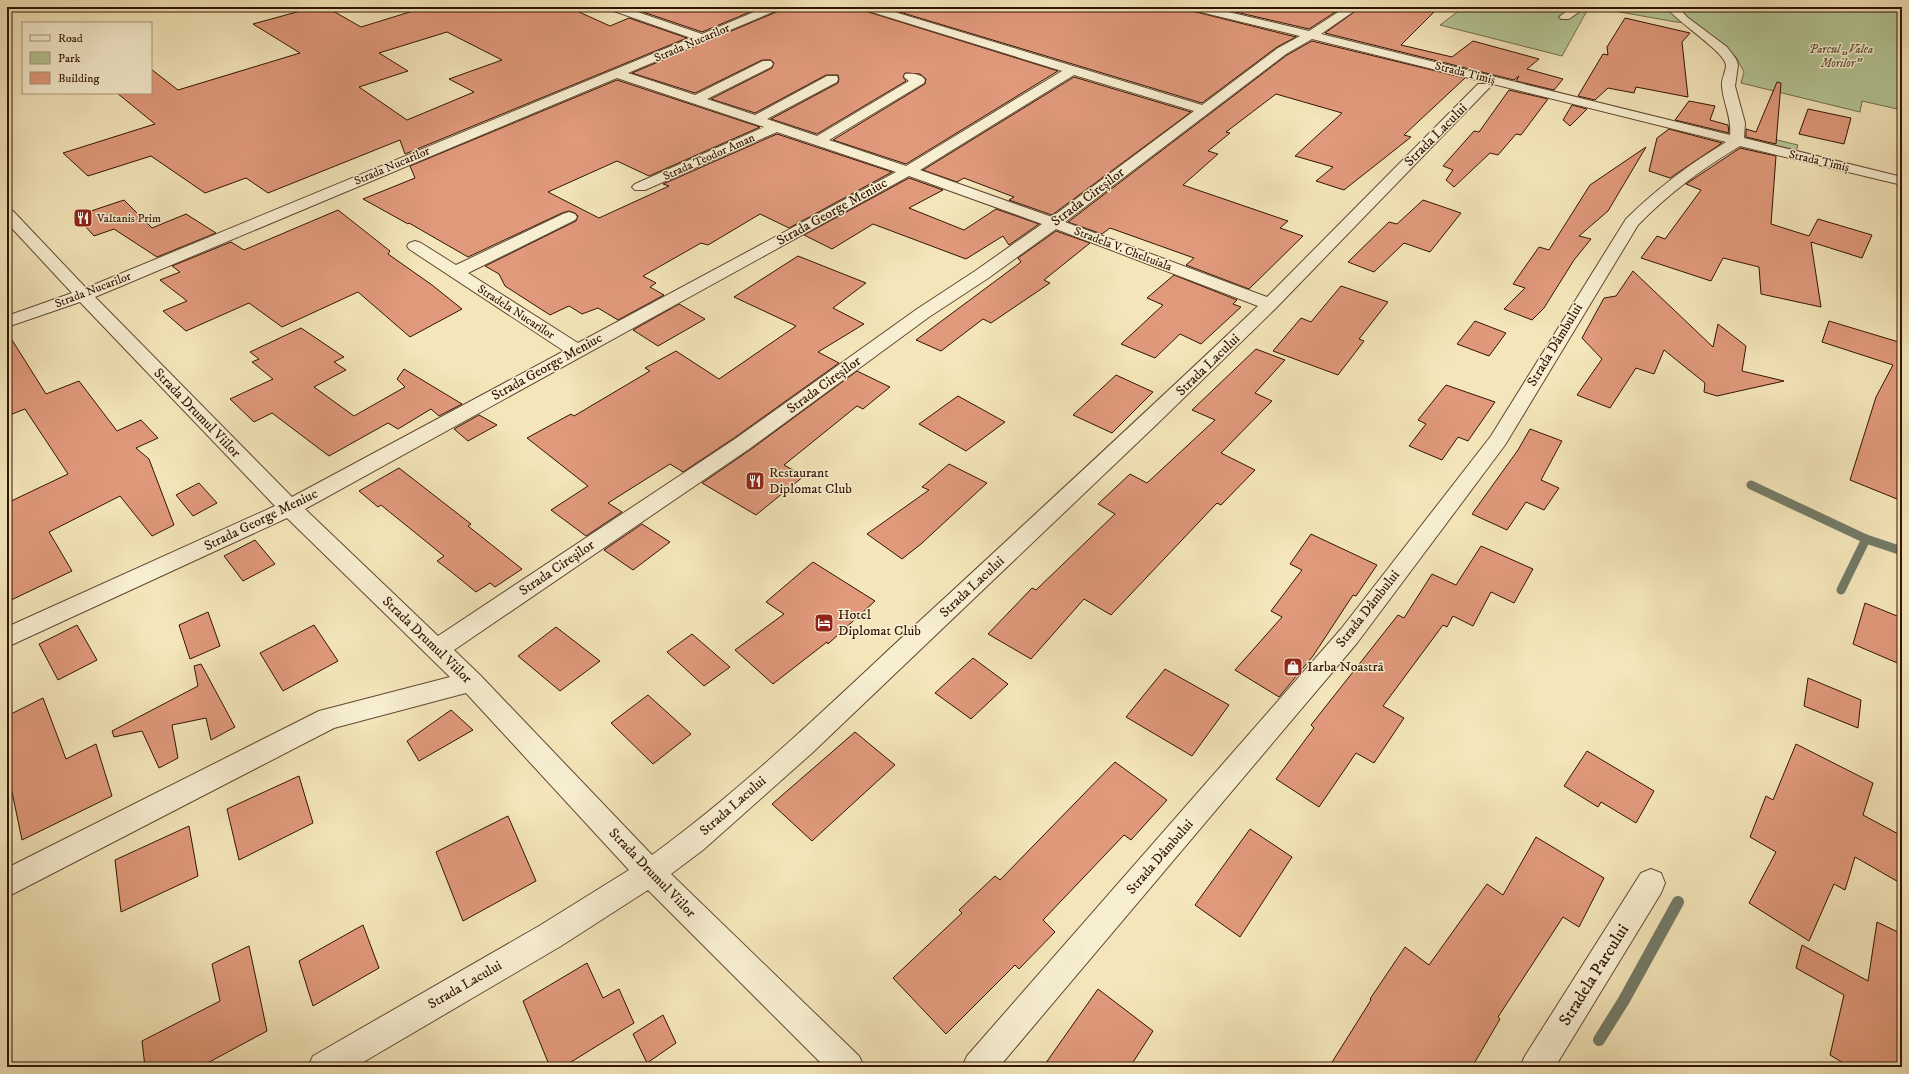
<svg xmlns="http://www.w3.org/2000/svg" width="1909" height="1074" font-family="'IM FELL DW Pica',serif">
<rect width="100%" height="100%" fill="#f4e6ba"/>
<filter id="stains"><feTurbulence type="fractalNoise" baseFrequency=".005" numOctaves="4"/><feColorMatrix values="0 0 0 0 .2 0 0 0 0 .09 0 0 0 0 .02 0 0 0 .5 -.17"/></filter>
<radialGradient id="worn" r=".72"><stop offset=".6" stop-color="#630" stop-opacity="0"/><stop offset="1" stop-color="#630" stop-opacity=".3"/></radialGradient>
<g fill="#b5c695" stroke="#746d4c">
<path d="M1464 7H1589L1562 56 1440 25Z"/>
<path d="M1592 7H1902V110L1862 101 1860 112 1741 83 1744 72 1736 57 1694 23 1676 22Z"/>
<path d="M1748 133 1798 145 1796 152 1756 142 1749 137Z"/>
</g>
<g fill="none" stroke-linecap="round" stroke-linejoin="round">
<g stroke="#737b68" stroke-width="9">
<path d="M1751 485 1866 539 1902 551"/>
<path d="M1841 590 1866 539"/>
</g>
<path stroke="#737b68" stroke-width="12" d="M1599 1040 1624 1000 1678 902"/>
</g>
<g fill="#e0997b" stroke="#331404" fill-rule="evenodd">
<path d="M315 7H326L361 27 426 7H568L610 26 629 18 687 38 405 154 400 140 268 193 246 178 205 193 151 156 88 176 63 153 155 124 117 93H151V69L178 90 300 53 253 24ZM447 32 502 60 449 79 474 92 407 120 359 87 408 71 379 53Z"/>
<path d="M655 7H762L702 32 643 12Z"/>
<path d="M784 7H858L862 10 1058 71 906 164 833 140 925 84 926 79 920 74 905 73 903 77 906 81 817 134 771 119 838 83 839 79 838 75H826L755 113 711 99 772 68 774 63 771 60H762L695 93 632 73 781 10Z"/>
<path d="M883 7H946L957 10 963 7H1184L1188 10 1296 37 1277 47 1202 103Z"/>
<path d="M1214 7H1343L1309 29Z"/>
<path d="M1361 7H1439L1401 45 1452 57 1473 41 1539 59 1527 69 1563 79 1554 90 1516 81 1519 76 1514 80 1325 33Z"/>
<path d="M1625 18 1690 33 1682 42 1688 97 1636 87 1634 93 1608 88 1595 100 1578 96 1603 54 1608 55 1607 47Z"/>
<path d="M1312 41 1465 78 1404 135 1411 137 1344 190 1316 181 1333 167 1295 156 1342 113 1276 94 1226 132 1230 133 1208 151 1218 154 1183 185 1288 221 1280 228 1303 236 1249 289 1186 265 1194 258 1110 228 1102 234 1068 222 1287 55Z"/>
<path d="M1074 77 1191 112 1052 215 1009 200 1014 197 964 178 957 182 923 170Z"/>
<path d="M617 80 760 127 649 176 617 161 548 192 599 218 669 186 663 184 777 134 892 172 789 228 760 214 708 245 701 243 643 276 656 283 650 287 664 295 618 320 598 308 582 314 569 306 550 315 505 286 499 274 485 266 576 221 578 216 575 213 569 211 562 213 468 257 409 223 408 224 363 199 415 178 410 166Z"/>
<path d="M1777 82 1781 83 1776 144 1746 137V129L1756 132Z"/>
<path d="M1509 90 1548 99 1521 135 1516 134 1498 155 1490 153 1454 187 1446 180 1453 170 1443 166 1474 131 1479 132Z"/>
<path d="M1689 101 1715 106 1710 120 1728 125 1729 133 1675 120Z"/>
<path d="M1572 105 1587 109 1570 126 1563 120Z"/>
<path d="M1808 109 1851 118 1844 144 1799 134Z"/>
<path d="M1669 129 1722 143 1670 178 1649 171 1657 138Z"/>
<path d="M1646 147 1608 211 1579 236 1591 239 1574 260 1544 308 1532 320 1504 309 1525 288 1513 284 1539 247 1549 250 1590 185Z"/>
<path d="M1740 148 1776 156 1771 224 1809 236 1818 219 1872 235 1862 258 1811 242 1821 307 1761 294 1759 267 1723 258 1711 281 1641 258 1657 236 1665 239 1701 190 1686 184Z"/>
<path d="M909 178 943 190 909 208 964 230 996 209 1039 224 1009 245 1003 236 966 259 873 224 832 249 804 235Z"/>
<path d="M124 200 152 228 186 214 216 233 157 257 114 229 94 236 76 216Z"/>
<path d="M1423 200 1461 213 1430 252 1404 243 1374 272 1348 262 1389 222 1397 224Z"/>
<path d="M338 210 390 251 388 254 432 285 462 309 410 337 358 292 282 327 249 303 186 331 163 311 187 301 160 280 180 272 172 266 231 242 244 250Z"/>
<path d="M1056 231 1090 243 1044 280 1050 283 991 323 983 319 941 351 916 340 1021 262 1018 258Z"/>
<path d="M798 256 866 283 833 308 864 324 818 352 839 363 734 438 683 472 670 464 608 503 622 512 586 536 551 510 588 486 527 438 571 414 574 416 650 371 645 368 676 351 719 379 796 326 734 297Z"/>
<path d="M1633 271 1713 347 1718 324 1746 346 1742 371 1784 381 1717 396 1704 392 1705 383 1664 350 1654 374 1636 368 1610 408 1577 395 1602 359 1582 338 1604 298 1616 296Z"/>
<path d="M1174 275 1237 300 1233 304 1241 307 1201 344 1180 334 1155 358 1121 344 1163 305 1147 298Z"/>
<path d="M1341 286 1388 302 1359 339 1364 341 1338 375 1273 351 1301 318 1311 322Z"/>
<path d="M679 304 705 319 658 346 633 330Z"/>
<path d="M1475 321 1506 333 1489 356 1457 344Z"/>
<path d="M1829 321 1902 343V501L1850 480 1876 397 1893 365 1822 342Z"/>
<path d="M301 328 344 357 334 362 346 370 314 387 354 416 405 387 397 379 404 369 462 404 439 416 431 409 398 429 388 423 329 456 272 413 254 422 230 399 273 379 252 362 259 359 250 352Z"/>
<path d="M7 332 46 394 79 381 117 431 141 420 158 438 136 448 149 459 174 525 152 536 120 496 49 532 72 571 7 602V503L68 474 25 409 7 416Z"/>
<path d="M1256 349 1285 360 1255 393 1272 401 1221 453 1255 470 1221 505 1217 503 1111 615 1084 599 1031 659 988 634 1032 588 1036 590 1115 514 1098 504 1130 474 1147 483 1215 420 1192 410Z"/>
<path d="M857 371 890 387 863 409 857 406 784 465 804 476 756 515 702 483 750 450Z"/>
<path d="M1116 375 1153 392 1112 433 1073 415Z"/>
<path d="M1446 385 1495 402 1468 441 1458 437 1442 460 1409 446 1426 424 1418 420Z"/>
<path d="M958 396 1005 422 966 451 919 424Z"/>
<path d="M479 415 497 425 468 441 454 429Z"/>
<path d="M1530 429 1562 441 1541 480 1559 488 1544 510 1526 502 1507 530 1472 514 1518 450Z"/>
<path d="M949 464 987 483 921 544 902 559 867 534 929 490 922 487Z"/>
<path d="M399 468 471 524 468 526 522 569 495 587 490 583 476 592 449 570 437 561 444 556 381 505 378 507 359 491Z"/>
<path d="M199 483 217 503 193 516 176 495Z"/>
<path d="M642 524 670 542 633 570 604 550Z"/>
<path d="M1311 534 1377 565 1356 596 1353 595 1313 656 1279 697 1235 670 1282 617 1271 611 1302 570 1290 564Z"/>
<path d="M255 540 275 564 243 581 224 556Z"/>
<path d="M1481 546 1533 569 1514 603 1491 592 1473 626 1453 616 1447 627 1443 625 1383 706 1404 718 1374 763 1356 753 1319 807 1276 779 1314 728 1311 725 1398 615 1404 618 1432 574 1456 585Z"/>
<path d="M813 562 875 601 828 644 827 642 773 684 735 650 784 614 766 602Z"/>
<path d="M1865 603 1902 618V665L1853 644Z"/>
<path d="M208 612 220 646 190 659 179 625Z"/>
<path d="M77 625 97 660 58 680 39 644Z"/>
<path d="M314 625 338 661 283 691 260 653Z"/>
<path d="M556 627 600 661 560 691 518 656Z"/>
<path d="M692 634 730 667 704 686 667 652Z"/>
<path d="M973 658 1008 684 971 719 935 693Z"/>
<path d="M201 664 235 727 211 740 206 718 172 725 178 758 159 768 142 731 114 737 112 731 198 686 194 666Z"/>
<path d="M1165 669 1229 705 1192 756 1126 717Z"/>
<path d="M1808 678 1861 700 1858 728 1804 706Z"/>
<path d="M648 695 691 734 653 764 611 723Z"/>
<path d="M43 698 66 759 96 744 112 796 22 840 7 768V716Z"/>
<path d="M451 710 473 730 419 761 407 741Z"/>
<path d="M855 732 895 765 812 841 772 804Z"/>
<path d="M1796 744 1873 783 1863 815 1902 836V884L1855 857 1845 890 1834 884 1809 941 1749 903 1776 852 1750 837 1766 796 1773 800Z"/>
<path d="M1587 751 1654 791 1636 823 1601 802 1598 807 1564 786Z"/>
<path d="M1115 762 1167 800 1131 840 1124 835 1043 920 1055 932 1019 969 1015 965 946 1034 893 978 962 913 959 910 995 876 1000 880Z"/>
<path d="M299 776 313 823 239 860 227 809Z"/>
<path d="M508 816 536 881 463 921 436 852Z"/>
<path d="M189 826 198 876 121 912 115 860Z"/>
<path d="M1250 829 1292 857 1240 937 1195 905Z"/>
<path d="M1536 837 1604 878 1579 927 1563 917 1498 1017 1500 1019 1472 1067H1329L1371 1000 1370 999 1405 947 1429 965 1487 884 1503 895Z"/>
<path d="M1877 922 1902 934V1067H1850L1830 1055 1844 995 1796 968 1802 945 1868 981Z"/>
<path d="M363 925 379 968 313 1006 299 961Z"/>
<path d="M249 946 267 1031 200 1067H145L142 1041 220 1001 212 964Z"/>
<path d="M587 963 603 998 619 989 634 1023 563 1067H550L523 1001Z"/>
<path d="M1098 989 1153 1031 1130 1067H1043Z"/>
<path d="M663 1015 676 1043 647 1063 633 1034Z"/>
</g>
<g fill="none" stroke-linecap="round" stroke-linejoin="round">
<g stroke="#634832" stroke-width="2">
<g id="minor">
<path d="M606 7H623L702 34 766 7H782L780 9 628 73 695 95 763 61H771L773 64 771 67 707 99 755 115 827 76H837L838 79 837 82 767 119 817 136 909 81 904 77 905 74C912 73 922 74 925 80L924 83 829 140 906 166 1062 71 862 9 860 7H878L1202 105 1278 48 1300 36 1188 9 1186 7H1207L1309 31 1346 7H1360L1321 34 1730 135C1732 117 1723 103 1722 86 1721 79 1726 72 1726 65 1725 52 1677 22 1666 7H1678L1687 17 1727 47 1736 59 1738 65 1735 86 1745 123 1744 138 1902 177V185L1740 146C1703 168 1669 193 1638 225L1505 445 1357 643 999 1067H962L967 1056 1341 629 1491 436 1626 219C1656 189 1690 164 1726 142L1312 39 1286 54 1065 222 1267 297 1478 84H1488L1490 87 1276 308 1157 424 812 753 703 850 671 874 859 1056 864 1067H825L648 890 561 946 355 1067H308L313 1056 539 926 629 870 466 693 334 728 7 897V868L319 711 450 677 287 518 7 647V627L275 506 80 302 7 327V316L72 293 7 223V209L13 211 86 288 691 38 608 9ZM1074 75 1194 111 1052 217 920 170ZM617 78 764 127 635 184 632 187 635 190H645L777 132 896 172 578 343 468 273 575 220 577 217 575 214 569 212 563 214 456 265 421 243 415 241 409 243 407 246 409 249 564 351 292 497 95 297ZM909 176 1042 224 975 271 917 309 735 439 438 636 305 509ZM1056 229 1258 306C1144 414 1028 521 912 628 828 706 745 787 652 855L480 675 454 650 749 449 929 317 987 279Z"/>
<path d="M1572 7H1586L1569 19H1561L1559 17Z"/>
<path d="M1651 869 1661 873 1665 883 1661 893 1555 1067H1520L1525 1056 1641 873Z"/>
</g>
</g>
<use href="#minor" fill="#f8efd2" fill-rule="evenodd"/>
</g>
<defs>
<g id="restaurant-square" transform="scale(1)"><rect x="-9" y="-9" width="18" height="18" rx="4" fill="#8f2418" stroke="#f8efd2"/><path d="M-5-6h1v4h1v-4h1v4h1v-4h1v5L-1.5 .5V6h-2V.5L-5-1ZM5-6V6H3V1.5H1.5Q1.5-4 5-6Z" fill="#fff"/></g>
<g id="hotel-square" transform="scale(1)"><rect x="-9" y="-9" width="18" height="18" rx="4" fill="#8f2418" stroke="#f8efd2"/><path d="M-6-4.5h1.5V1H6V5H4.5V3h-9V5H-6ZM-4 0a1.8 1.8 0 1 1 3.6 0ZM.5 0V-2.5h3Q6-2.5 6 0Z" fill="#fff"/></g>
<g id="shop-square" transform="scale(1)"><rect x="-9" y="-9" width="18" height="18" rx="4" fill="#8f2418" stroke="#f8efd2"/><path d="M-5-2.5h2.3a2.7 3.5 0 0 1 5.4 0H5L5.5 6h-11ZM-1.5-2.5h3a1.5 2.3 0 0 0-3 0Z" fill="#fff"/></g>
</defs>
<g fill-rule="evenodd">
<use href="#restaurant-square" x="83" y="218"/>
<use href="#restaurant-square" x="755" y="481"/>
<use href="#hotel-square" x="824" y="623"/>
<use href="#shop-square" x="1293" y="667"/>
</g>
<g text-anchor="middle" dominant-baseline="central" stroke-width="3" stroke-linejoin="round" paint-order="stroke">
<g font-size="12" fill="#331404" stroke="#f8efd2">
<text transform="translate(692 43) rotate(-23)">Strada Nucarilor</text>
<text transform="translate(1465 73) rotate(14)">Strada Timiș</text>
<text transform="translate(709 157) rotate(-24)">Strada Teodor Aman</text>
<text transform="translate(1819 161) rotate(13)">Strada Timiș</text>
<text transform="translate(392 166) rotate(-23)">Strada Nucarilor</text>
<text transform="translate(1123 249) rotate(21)">Stradela V. Cheltuiala</text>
<text transform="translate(93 290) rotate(-21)">Strada Nucarilor</text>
<text transform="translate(516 312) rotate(33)">Stradela Nucarilor</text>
</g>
<g font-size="12" font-style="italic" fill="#605237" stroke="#f8efd2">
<text x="1841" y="49">Parcul „Valea<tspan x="1841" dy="14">Morilor”</tspan></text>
</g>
<g font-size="12" fill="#331404" stroke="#f8efd2" text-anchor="start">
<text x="97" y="218">Valtanis Prim</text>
</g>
<g font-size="14" fill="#331404" stroke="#f8efd2">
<text transform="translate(1436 135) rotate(-45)">Strada Lacului</text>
<text transform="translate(1088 197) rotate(-37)">Strada Cireșilor</text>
<text transform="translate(832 212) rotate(-29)">Strada George Meniuc</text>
<text transform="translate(1555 345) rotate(-59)">Strada Dâmbului</text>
<text transform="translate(1208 365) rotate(-44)">Strada Lacului</text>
<text transform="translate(547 367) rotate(-29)">Strada George Meniuc</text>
<text transform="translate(824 385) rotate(-36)">Strada Cireșilor</text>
<text transform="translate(197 413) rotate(46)">Strada Drumul Viilor</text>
<text transform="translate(261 520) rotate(-26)">Strada George Meniuc</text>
<text transform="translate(557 568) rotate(-34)">Strada Cireșilor</text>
<text transform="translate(972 587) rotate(-43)">Strada Lacului</text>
<text transform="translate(1368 609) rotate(-52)">Strada Dâmbului</text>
<text transform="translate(427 640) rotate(44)">Strada Drumul Viilor</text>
<text transform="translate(733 806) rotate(-41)">Strada Lacului</text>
<text transform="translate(1160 857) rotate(-49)">Strada Dâmbului</text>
<text transform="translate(652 873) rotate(46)">Strada Drumul Viilor</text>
<text transform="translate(465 985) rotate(-30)">Strada Lacului</text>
</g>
<g font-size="14" fill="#331404" stroke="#f8efd2" text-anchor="start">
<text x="769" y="473">Restaurant<tspan x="769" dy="16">Diplomat Club</tspan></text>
<text x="838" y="615">Hotel<tspan x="838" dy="16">Diplomat Club</tspan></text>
<text x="1307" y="667">Iarba Noastră</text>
</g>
<g font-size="17" fill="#331404" stroke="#f8efd2">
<text transform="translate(1594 975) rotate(-58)">Stradela Parcului</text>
</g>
</g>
<rect width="1909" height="1074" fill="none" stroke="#f4e6ba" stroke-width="24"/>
<rect x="8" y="8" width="1893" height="1058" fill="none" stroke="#331404" stroke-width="2"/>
<rect x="12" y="12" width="1885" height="1050" fill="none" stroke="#331404"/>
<rect x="22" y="22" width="130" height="72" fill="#f8efd2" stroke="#a99780"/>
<rect x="30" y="35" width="20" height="6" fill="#f8efd2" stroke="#a99780"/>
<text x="58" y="42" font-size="12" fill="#331404">Road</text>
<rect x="30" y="52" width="20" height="12" fill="#b5c695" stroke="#a99780"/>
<text x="58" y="62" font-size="12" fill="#331404">Park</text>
<rect x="30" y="72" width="20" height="12" fill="#e0997b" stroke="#a99780"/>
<text x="58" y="82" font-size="12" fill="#331404">Building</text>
<rect width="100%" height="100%" filter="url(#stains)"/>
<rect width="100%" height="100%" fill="url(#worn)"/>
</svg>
